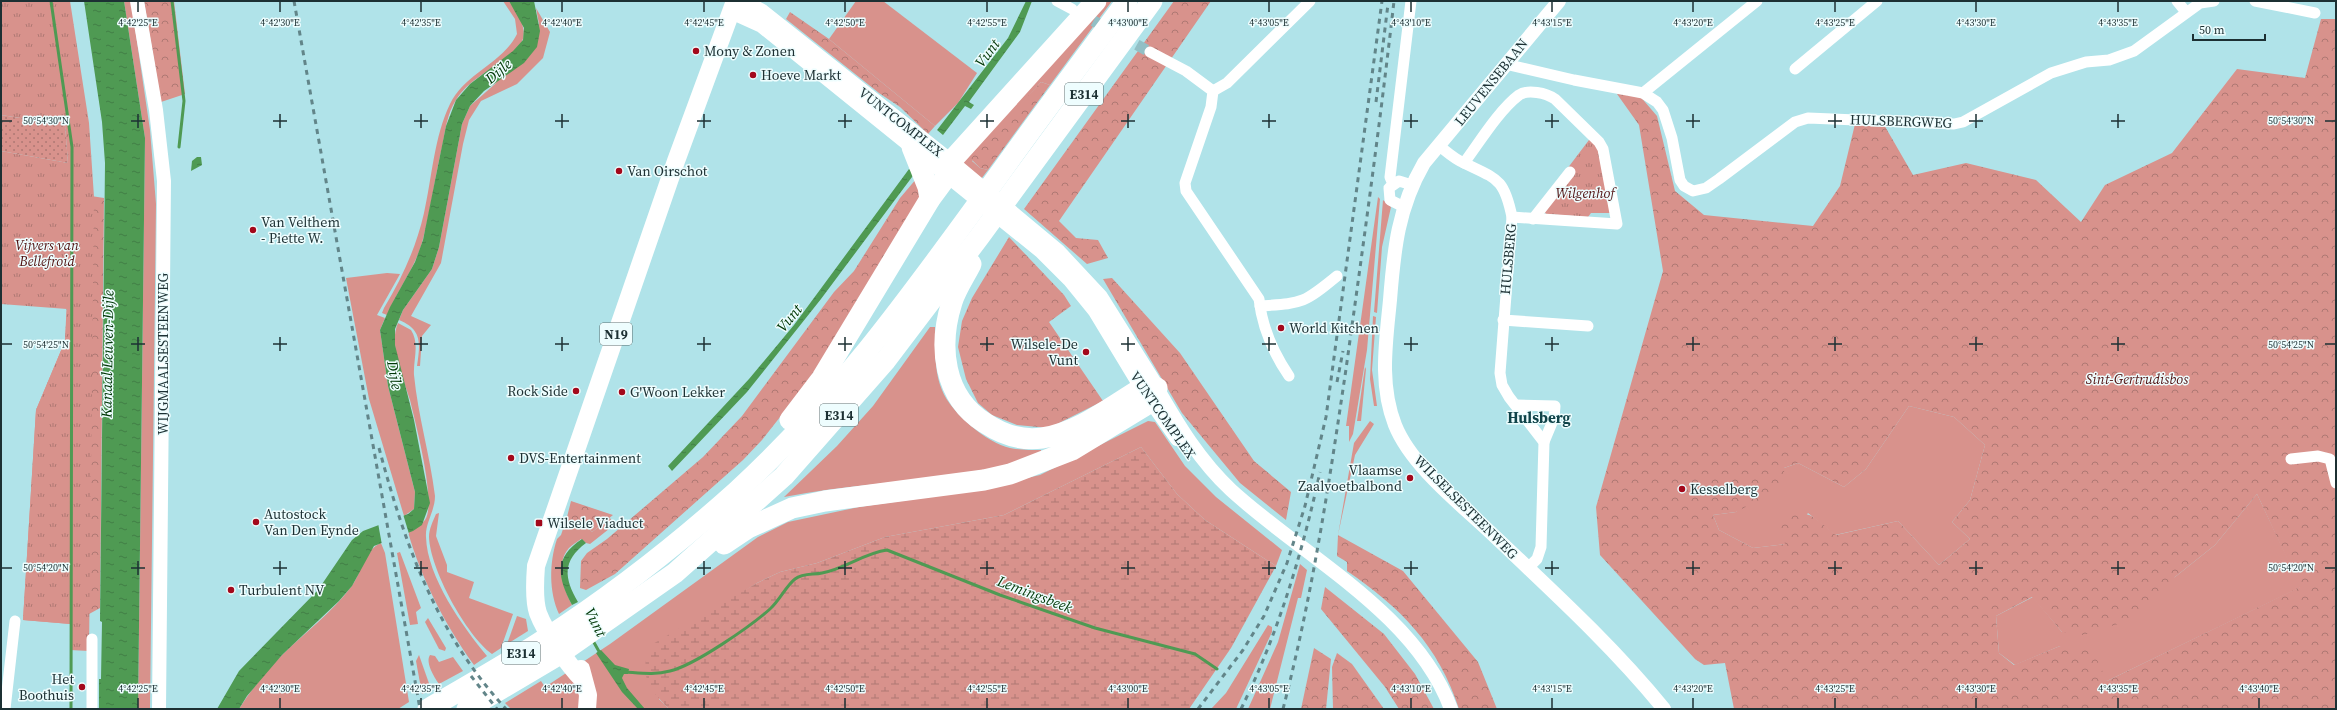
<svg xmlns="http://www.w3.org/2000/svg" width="2337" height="710" font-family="'Source Serif 4',serif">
<defs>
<pattern id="forest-crowns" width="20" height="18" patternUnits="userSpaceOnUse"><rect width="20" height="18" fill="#d8928c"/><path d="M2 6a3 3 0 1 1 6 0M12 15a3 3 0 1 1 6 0" fill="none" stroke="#ae7873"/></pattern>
<pattern id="wetland-marsh" width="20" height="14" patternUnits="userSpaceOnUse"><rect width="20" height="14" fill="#d8928c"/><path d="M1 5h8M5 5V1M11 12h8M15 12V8" fill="none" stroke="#ae7873"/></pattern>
<pattern id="park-tufts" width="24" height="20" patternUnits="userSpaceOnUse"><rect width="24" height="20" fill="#d8928c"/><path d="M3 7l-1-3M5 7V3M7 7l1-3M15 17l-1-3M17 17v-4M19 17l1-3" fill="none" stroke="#ae7873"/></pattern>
<pattern id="garden-dots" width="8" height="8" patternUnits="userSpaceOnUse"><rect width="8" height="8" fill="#d8928c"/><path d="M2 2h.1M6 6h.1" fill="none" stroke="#ae7873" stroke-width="1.8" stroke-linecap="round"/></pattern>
<pattern id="water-ripples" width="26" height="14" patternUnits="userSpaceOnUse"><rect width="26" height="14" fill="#4f9a53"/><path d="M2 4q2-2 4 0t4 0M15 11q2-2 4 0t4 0" fill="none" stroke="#417e45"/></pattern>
</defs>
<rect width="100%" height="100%" fill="#b0e3e9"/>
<g fill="#d8928c">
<path d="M124 1H131L150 130 156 204 150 709H138L145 138Z"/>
<path d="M503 1H509C518 13 530 31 520 45 504 66 471 75 456 100 447 113 445 132 442 147 435 177 431 208 423 239 416 267 398 289 387 315L382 313 384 308C402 278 416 248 424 213 432 178 434 137 450 104 465 73 503 63 517 34L515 19Z"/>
<path d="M856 1H883L977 73 958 103 935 126 829 39Z"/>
<path d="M1103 1H1112L1050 85 1041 82 972 161 980 168 988 170 978 183 963 162Z"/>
<path d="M536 8 550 32 543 58 517 84 481 101 469 120 463 144 441 263 411 316 431 325 422 336 420 366H417C420 344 423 330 399 320L403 310 432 269 439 247 462 124 470 106 495 84 539 24Z"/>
<path d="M1378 197 1380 199 1367 350 1353 434 1349 442V426H1346Z"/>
<path d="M1383 200 1391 207 1382 247 1377 313 1374 312Z"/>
<path d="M387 273 400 274 377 315 385 318 380 330 388 386 415 492 414 509 404 516 369 399 346 278Z"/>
<path d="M1373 316 1376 317 1372 370 1377 406H1374L1370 379Z"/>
<path d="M398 323 411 330C420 344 413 360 414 375 418 416 430 455 435 496 435 511 425 523 426 537 427 577 463 627 487 656L474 665C445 625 421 578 408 532 414 530 421 525 425 520 437 504 415 421 410 400 404 379 388 345 398 323Z"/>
<path d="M930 327H935C935 347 934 371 942 390 951 413 987 443 1010 448 1020 450 1031 450 1041 450V454C1015 466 993 468 965 473 905 483 844 485 784 497L837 446 873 406Z"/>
<path d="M1365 367 1366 369 1361 421H1357Z"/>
<path d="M1909 406 1954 417 1985 445 1970 500 1952 522 1970 539 1939 565 1898 521 1835 535 1808 513 1786 544 1753 548 1719 530 1713 515 1736 512 1784 468 1798 463 1844 487 1866 469Z"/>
<path d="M1148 421 1155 422 1185 466 1216 497 1282 550 1276 566 1205 520 1177 494 1141 447 1004 515 885 537 817 563 780 572 757 583 726 603 659 699 669 709H511L505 703 541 681 545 687 610 644 758 537 788 522 859 507 971 491 1040 475Z"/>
<path d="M1370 421 1374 424 1355 455 1338 535 1354 443Z"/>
<path d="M2257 494 2301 587 2107 681 2060 646 2015 665 1999 653 1996 616 2033 597 2062 632 2175 577 2215 545Z"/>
<path d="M439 513 436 536 447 565V572L474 582 469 598 513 614 501 648 492 654C466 635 430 569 429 537 429 529 433 521 436 514Z"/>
<path d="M610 518 614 525 590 544 586 543 581 539C577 542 572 545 569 548 555 563 564 590 572 605L559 614C549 592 549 563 557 539L561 535 563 529 574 527 576 522 580 521 592 532Z"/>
<path d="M381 543 385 553 409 702 398 709H239C251 690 267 670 283 654 306 632 332 612 351 587 362 573 364 550 381 543Z"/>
<path d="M400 552 421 608 416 612 418 624 410 625 397 553Z"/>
<path d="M1300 564 1307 570 1301 598H1298L1270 709H1248L1278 642Z"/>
<path d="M517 616 526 619 528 631 507 644Z"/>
<path d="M428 618 446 648 445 651 439 649 425 622Z"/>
<path d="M1268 625 1272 627V632L1236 709H1211L1226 693Z"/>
<path d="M419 655 431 689 422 694 416 661Z"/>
<path d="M430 655 435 656 439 662 453 657 463 671 439 684C434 677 425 662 430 655Z"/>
</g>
<g fill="url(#forest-crowns)" fill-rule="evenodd">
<path d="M144 1H174L185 94 161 102Z"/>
<path d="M1174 1H1211L1059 221 1076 238 1098 240 1108 258 1087 264 1024 209Z"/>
<path d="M790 12 829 39 935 126 928 134 900 107 879 93 786 19Z"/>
<path d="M2321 19H2336V709H1734L1725 663 1704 665 1695 659 1600 555 1596 507 1663 271 1639 125 1617 94 1639 95 1657 116 1675 191 1704 215 1813 226 1840 186 1855 124 1883 123 1913 175 1966 163 2036 180 2081 222 2105 185 2172 153 2237 69 2305 78ZM1909 406 1954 417 1985 445 1970 500 1952 522 1970 539 1939 565 1898 521 1836 535C1808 513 1811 508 1776 520L1785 544 1753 548 1719 530 1713 515 1736 512 1785 487 1784 468 1798 463 1844 487 1866 469ZM2257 494 2300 587 2107 681 2092 649 2060 646 2014 665 1999 653 1996 616 2032 597 2062 632 2083 635 2134 619 2175 577 2215 545Z"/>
<path d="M1041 82 1050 85 988 170 980 168 971 159 976 152Z"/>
<path d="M917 178 923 192 821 365 762 440 743 460 615 574 586 590 580 588 581 561 587 553 607 539 703 457 742 416 834 292 854 271 900 198Z"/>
<path d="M72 193 104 198 100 608 71 624 23 620 36 410 65 341Z"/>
<path d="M1009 237 1064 295 1071 306 1049 322 1103 401 1049 428 1017 425 992 415 978 403 966 379 958 347 962 321 972 298Z"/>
<path d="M1112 278 1180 353 1254 461 1291 492 1286 520 1240 483 1182 413 1103 279Z"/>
<path d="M571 501 613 515 592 532 580 521 576 522 575 527 563 529 561 528 563 522 566 521Z"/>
<path d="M1338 535 1403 571 1478 662 1497 709H1459C1439 646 1400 607 1347 571V562L1337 556Z"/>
<path d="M1325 587 1384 634 1415 674 1434 709H1399L1385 687 1321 609Z"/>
<path d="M1314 648 1331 659 1326 709H1301Z"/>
<path d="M1337 653 1352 664 1384 709H1333L1332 667Z"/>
</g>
<path fill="url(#wetland-marsh)" d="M1141 447 1177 494 1205 520 1276 566 1231 648 1189 709H669C648 688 638 675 651 645L757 583 780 572 817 563 885 537 1004 515Z"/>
<g fill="url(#park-tufts)">
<path d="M1 1H70L89 123 94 197 89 651 70 650V624L23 620 36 410 65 341 67 309 1 304V151L68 163 65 125 1 115Z"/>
<path d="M1592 136 1599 142 1611 213H1591L1588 217 1546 214 1544 211 1567 169Z"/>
</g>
<path fill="url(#garden-dots)" d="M1 115 65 125 68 163 1 151Z"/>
<g fill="url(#water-ripples)">
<path d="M84 1H124L145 138 138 709H99V679H101L102 622 100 621 105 163 102 122Z"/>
<path d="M509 1H534L540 31 537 47 524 63 484 91 470 106 462 124 439 247 432 269 403 310 395 329V345L414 420 430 503 422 525 413 531 374 546 352 586 339 601 282 655 247 696 239 709H217L239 671 318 590 352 540 363 531 408 514 414 509 415 492 388 386 380 330 390 307 415 262 423 240 446 126 456 100 470 84 513 51 523 40 524 28Z"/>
<path d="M1026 1H1032L1020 32 971 99 969 102 974 105 971 109 965 106 943 135 937 130 1008 38Z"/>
<path d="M197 157H201L202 165 191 171 192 161Z"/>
<path d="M909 169 915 173 821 299 747 392 672 471 668 466 749 379 794 325Z"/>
<path d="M582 539 586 543C562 561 564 578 578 602L572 605C558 578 553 558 582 539Z"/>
<path d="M601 650 615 665 629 669 628 674H624L622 678 627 688 645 709H638L622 692 596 653Z"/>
</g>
<path fill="#b0e3e9" d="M403 514 409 534 382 545 378 523Z"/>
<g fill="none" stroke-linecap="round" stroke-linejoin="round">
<g stroke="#4f9a53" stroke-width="3">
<path d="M51 1 72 147 71 709"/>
<path d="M172 1 184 101 179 147"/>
<path d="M592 639 601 655"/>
<path d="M625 672C641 673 655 675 670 671 695 665 751 626 770 609 780 600 786 586 795 579 803 573 813 575 822 573 845 569 864 553 887 550L1000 595 1095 628 1195 654 1217 669"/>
</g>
<path stroke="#92bfc5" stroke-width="11" stroke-dasharray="11 5.5" stroke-linecap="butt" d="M1079 13 1150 52"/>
<g stroke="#fff" stroke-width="11">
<path d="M1057 1 1072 9"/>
<path d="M2177 1 2186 12"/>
<path d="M2255 1 2315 13"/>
<path d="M1150 52 1186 71 1213 91 1211 107 1185 183 1186 191 1259 299C1262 326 1274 354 1289 376"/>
<path d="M1505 64 1574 80 1643 93 1657 102 1663 110 1672 138 1680 180 1684 186 1693 191 1706 188 1719 179 1795 122 1808 118 1954 124 1963 122 2051 73 2086 62 2109 60 2134 51 2200 3 2214 1"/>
<path d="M1795 69 1877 1"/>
<path d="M1213 91 1227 83 1310 1"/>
<path d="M1643 93 1757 1"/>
<path d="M1438 145C1446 151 1454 159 1464 163 1497 179 1504 178 1512 217L1500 373 1502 385 1509 397 1544 442 1541 547 1537 559 1528 568"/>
<path d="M1464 163C1479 143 1499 110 1519 95 1528 89 1546 93 1555 99L1599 142 1603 149 1617 224 1512 217"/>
<path d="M1393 184 1390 177 1411 1"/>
<path d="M1404 207 1390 200 1389 188 1399 181 1412 185"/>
<path d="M1533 219 1570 172"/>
<path d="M1260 306C1303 303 1303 304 1337 276"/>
<path d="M1503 320 1588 326"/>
<path d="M1516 405 1555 406 1554 418 1544 442"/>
<path d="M2291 459 2318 456 2330 459 2336 483"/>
<path d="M5 709 15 621"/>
<path d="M92 709V639"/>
</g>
<g stroke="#fff" stroke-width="14">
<path d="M137 1 156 110 164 181 159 709"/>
<path d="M1559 1 1424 163C1398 208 1394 249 1390 300 1386 342 1379 384 1395 425 1411 465 1458 502 1489 531 1549 588 1612 645 1664 709"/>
<path d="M1157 388C1178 425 1200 461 1231 490 1304 557 1416 613 1451 709"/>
<path d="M1151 402 1177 439"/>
</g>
<g stroke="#fff" stroke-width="16">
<path d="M743 1 762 12 942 155 1058 252 1100 297 1157 388"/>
<path d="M731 11 762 25 1042 251 1070 279 1096 311 1148 397"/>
</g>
<g stroke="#fff" stroke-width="18">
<path d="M581 669 588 695 587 709"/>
<path d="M583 680C569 666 545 632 538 613 534 601 535 579 536 566L676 161 735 1"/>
</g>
<g stroke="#fff" stroke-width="21">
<path d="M912 147 928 187 930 199"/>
<path d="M790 420 822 378 930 199 947 176 954 158 1096 1"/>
<path d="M724 544 748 528 792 508 825 501 984 480 1010 474 1072 450 1151 402 1157 388H1142C1112 406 1078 433 1042 438 1021 441 1003 435 985 423 943 397 938 346 952 302 956 289 965 276 971 264"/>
<path d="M428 709C467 686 507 664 545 639 613 595 677 545 737 491 838 399 918 286 998 176 1040 117 1084 59 1127 1"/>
<path d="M467 709 555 657 675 573 784 476 886 360 980 236 1152 1"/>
</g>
<g stroke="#628589" stroke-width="3" stroke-dasharray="5 5" stroke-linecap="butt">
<path d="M294 1 420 709"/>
<path d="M1376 102 1388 4"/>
<path d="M1337 382 1343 351"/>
<path d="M379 448C405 545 436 633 506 709"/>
<path d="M471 676 497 709"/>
<path d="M1198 709 1243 650 1264 616 1287 563 1305 506 1326 417 1382 1"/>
<path d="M1241 709C1278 634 1302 554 1320 472"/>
<path d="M1283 709C1312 597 1329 484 1346 369 1363 247 1380 124 1394 1"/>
</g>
</g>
<path fill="none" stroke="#1c3033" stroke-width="1.5" d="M138 2V12M280 2V12M421 2V12M562 2V12M704 2V12M845 2V12M987 2V12M1128 2V12M1269 2V12M1411 2V12M1552 2V12M1693 2V12M1835 2V12M1976 2V12M2118 2V12M138 114V128M280 114V128M421 114V128M562 114V128M704 114V128M845 114V128M987 114V128M1128 114V128M1269 114V128M1411 114V128M1552 114V128M1693 114V128M1835 114V128M1976 114V128M2118 114V128M2 121H12M131 121H145M273 121H287M414 121H428M555 121H569M697 121H711M838 121H852M980 121H994M1121 121H1135M1262 121H1276M1404 121H1418M1545 121H1559M1686 121H1700M1828 121H1842M1969 121H1983M2111 121H2125M2325 121H2335M138 337V351M280 337V351M421 337V351M562 337V351M704 337V351M845 337V351M987 337V351M1128 337V351M1269 337V351M1411 337V351M1552 337V351M1693 337V351M1835 337V351M1976 337V351M2118 337V351M2 344H12M131 344H145M273 344H287M414 344H428M555 344H569M697 344H711M838 344H852M980 344H994M1121 344H1135M1262 344H1276M1404 344H1418M1545 344H1559M1686 344H1700M1828 344H1842M1969 344H1983M2111 344H2125M2325 344H2335M138 561V575M280 561V575M421 561V575M562 561V575M704 561V575M845 561V575M987 561V575M1128 561V575M1269 561V575M1411 561V575M1552 561V575M1693 561V575M1835 561V575M1976 561V575M2118 561V575M2 568H12M131 568H145M273 568H287M414 568H428M555 568H569M697 568H711M838 568H852M980 568H994M1121 568H1135M1262 568H1276M1404 568H1418M1545 568H1559M1686 568H1700M1828 568H1842M1969 568H1983M2111 568H2125M2325 568H2335M138 698V708M280 698V708M421 698V708M562 698V708M704 698V708M845 698V708M987 698V708M1128 698V708M1269 698V708M1411 698V708M1552 698V708M1693 698V708M1835 698V708M1976 698V708M2118 698V708M2259 698V708"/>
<g fill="#a3081b" stroke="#eefdfe" stroke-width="1.5">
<circle cx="696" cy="51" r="4"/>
<circle cx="753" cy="75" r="4"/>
<circle cx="619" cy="171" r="4"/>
<circle cx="253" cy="230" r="4"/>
<circle cx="1281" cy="328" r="4"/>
<circle cx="1086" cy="352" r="4"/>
<circle cx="576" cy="391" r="4"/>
<circle cx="622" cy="392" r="4"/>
<circle cx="511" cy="458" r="4"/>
<circle cx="1410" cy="478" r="4"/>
<circle cx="1682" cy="489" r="4"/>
<circle cx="256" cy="522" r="4"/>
<rect x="535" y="519" width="8" height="8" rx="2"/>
<circle cx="231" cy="590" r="4"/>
<circle cx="82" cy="687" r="4"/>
</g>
<g text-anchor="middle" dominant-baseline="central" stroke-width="3" stroke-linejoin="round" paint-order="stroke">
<g fill="#eefdfe" stroke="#5b6e70" stroke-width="1">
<rect x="1065" y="83" width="38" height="22" rx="3"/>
<rect x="600" y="323" width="32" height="22" rx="3"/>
<rect x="820" y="404" width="38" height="22" rx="3"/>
<rect x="502" y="642" width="38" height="22" rx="3"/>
</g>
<g font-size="13" font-weight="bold" fill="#1c3033">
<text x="1084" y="94">E314</text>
<text x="616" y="334">N19</text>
<text x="839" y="415">E314</text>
<text x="521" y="653">E314</text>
</g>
<g font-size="14" fill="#1c3033" stroke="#eefdfe" text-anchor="start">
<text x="704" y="51">Mony &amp; Zonen</text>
<text x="761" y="75">Hoeve Markt</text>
<text x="627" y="171">Van Oirschot</text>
<text x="261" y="222">Van Velthem<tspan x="261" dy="16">- Piette W.</tspan></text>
<text x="1289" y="328">World Kitchen</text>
<text x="1078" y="344" text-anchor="end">Wilsele-De<tspan x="1078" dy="16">Vunt</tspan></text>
<text x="568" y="391" text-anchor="end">Rock Side</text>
<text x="630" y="392">G'Woon Lekker</text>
<text x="519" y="458">DVS-Entertainment</text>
<text x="1402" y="470" text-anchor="end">Vlaamse<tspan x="1402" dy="16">Zaalvoetbalbond</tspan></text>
<text x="1690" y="489">Kesselberg</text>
<text x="264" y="514">Autostock<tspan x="264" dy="16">Van Den Eynde</tspan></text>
<text x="547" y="523">Wilsele Viaduct</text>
<text x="239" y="590">Turbulent NV</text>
<text x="74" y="679" text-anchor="end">Het<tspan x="74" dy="16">Boothuis</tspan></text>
</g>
<g font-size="14" fill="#1c3033" stroke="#eefdfe">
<text transform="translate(1491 82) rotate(-51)">LEUVENSEBAAN</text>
<text transform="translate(1901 121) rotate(2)">HULSBERGWEG</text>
<text transform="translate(901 122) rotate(38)">VUNTCOMPLEX</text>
<text transform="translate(1508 259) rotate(-85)">HULSBERG</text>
<text transform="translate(163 354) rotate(-90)">WIJGMAALSESTEENWEG</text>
<text transform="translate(1163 415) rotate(55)">VUNTCOMPLEX</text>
<text transform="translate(1466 507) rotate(45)">WILSELSESTEENWEG</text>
</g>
<g font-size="14" font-style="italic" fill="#511111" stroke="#eefdfe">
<text x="1585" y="193">Wilgenhof</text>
<text x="47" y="245">Vijvers van<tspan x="47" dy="16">Bellefroid</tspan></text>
<text x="2137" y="379">Sint-Gertrudisbos</text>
</g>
<g font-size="15" font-style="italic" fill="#003706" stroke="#eefdfe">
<text transform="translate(987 53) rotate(-53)">Vunt</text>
<text transform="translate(498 71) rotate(-40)">Dijle</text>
<text transform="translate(789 318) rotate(-51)">Vunt</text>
<text transform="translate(107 354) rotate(-89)">Kanaal Leuven-Dijle</text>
<text transform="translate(395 375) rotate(80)">Dijle</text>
<text transform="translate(1035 594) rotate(21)">Lemingsbeek</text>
<text transform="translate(596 622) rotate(63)">Vunt</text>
</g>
<g font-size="15" font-weight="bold" fill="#0f4349" stroke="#eefdfe">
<text x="1539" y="417">Hulsberg</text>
</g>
</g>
<g font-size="10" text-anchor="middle" fill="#1c3033" stroke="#eefdfe" stroke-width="3" stroke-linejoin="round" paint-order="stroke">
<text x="138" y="26">4°42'25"E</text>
<text x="280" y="26">4°42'30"E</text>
<text x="421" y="26">4°42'35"E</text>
<text x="562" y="26">4°42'40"E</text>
<text x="704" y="26">4°42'45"E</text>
<text x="845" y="26">4°42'50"E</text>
<text x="987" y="26">4°42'55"E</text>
<text x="1128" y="26">4°43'00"E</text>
<text x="1269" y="26">4°43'05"E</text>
<text x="1411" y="26">4°43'10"E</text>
<text x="1552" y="26">4°43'15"E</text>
<text x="1693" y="26">4°43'20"E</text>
<text x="1835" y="26">4°43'25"E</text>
<text x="1976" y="26">4°43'30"E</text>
<text x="2118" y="26">4°43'35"E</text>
<text x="46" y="124">50°54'30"N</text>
<text x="2291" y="124">50°54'30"N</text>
<text x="46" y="348">50°54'25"N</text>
<text x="2291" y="348">50°54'25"N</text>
<text x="46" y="571">50°54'20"N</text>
<text x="2291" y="571">50°54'20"N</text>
<text x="138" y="692">4°42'25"E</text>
<text x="280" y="692">4°42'30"E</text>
<text x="421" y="692">4°42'35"E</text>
<text x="562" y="692">4°42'40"E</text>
<text x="704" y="692">4°42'45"E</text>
<text x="845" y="692">4°42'50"E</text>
<text x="987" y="692">4°42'55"E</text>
<text x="1128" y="692">4°43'00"E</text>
<text x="1269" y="692">4°43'05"E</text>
<text x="1411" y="692">4°43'10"E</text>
<text x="1552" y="692">4°43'15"E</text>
<text x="1693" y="692">4°43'20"E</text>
<text x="1835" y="692">4°43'25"E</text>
<text x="1976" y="692">4°43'30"E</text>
<text x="2118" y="692">4°43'35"E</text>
<text x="2259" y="692">4°43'40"E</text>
</g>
<rect width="2337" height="710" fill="none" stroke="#1c3033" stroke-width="4"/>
<path d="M2193 34v6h72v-6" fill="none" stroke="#1c3033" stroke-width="2"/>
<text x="2199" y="34" font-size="12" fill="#1c3033" stroke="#eefdfe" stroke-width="3" paint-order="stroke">50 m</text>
</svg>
